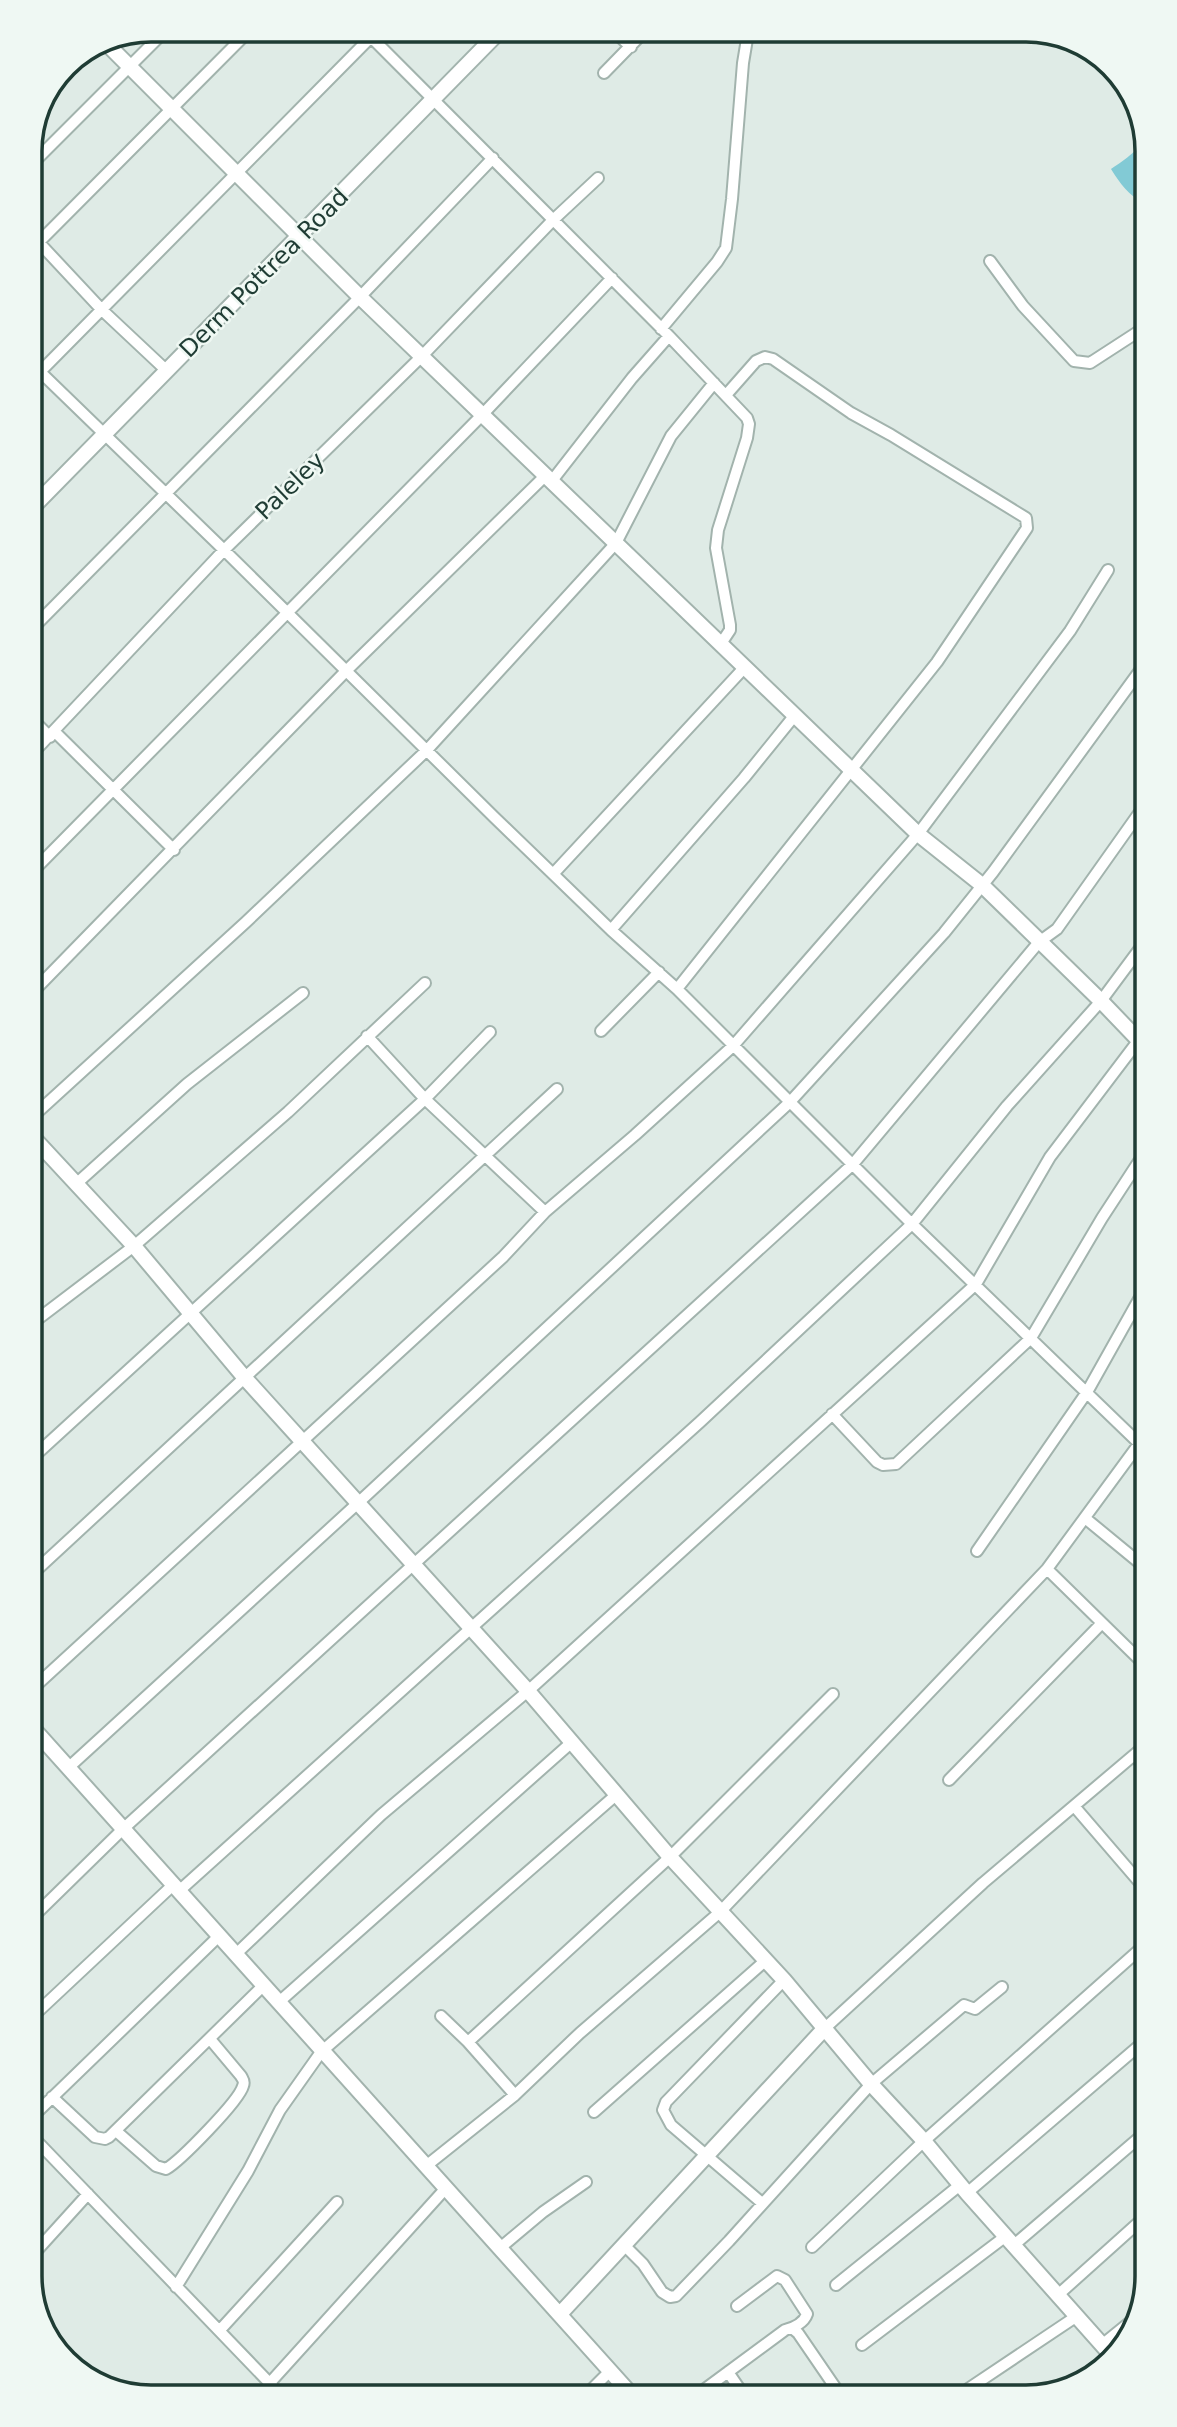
<svg xmlns="http://www.w3.org/2000/svg" width="1177" height="2427" font-family="'DejaVu Sans',sans-serif">
  <style>
    .water { fill: #82cad5 }
    .lines { fill: none; stroke-linecap: round; stroke-linejoin: round }
    .minor-casing { stroke: #a2b3ad; stroke-width: 14 }
    .tertiary-casing { stroke: #a2b3ad; stroke-width: 18 }
    .minor { stroke: #fff; stroke-width: 10 }
    .tertiary { stroke: #fff; stroke-width: 14 }
    .labels { text-anchor: middle; dominant-baseline: central; stroke-width: 5; stroke-linejoin: round; paint-order: stroke }
    .street-label { font-size: 24px; fill: #1f3c34; stroke: #eff8f3 }
    .rim { fill: none; stroke: #1f3c34; stroke-width: 3.5 }
  </style>
  <rect width="100%" height="100%" fill="#dfebe6"/>
  <!-- water -->
  <path class="water" d="M1138 106 1147 151V212L1144 204C1128 194 1121 185 1111 169 1124 160 1144 149 1142 131 1141 123 1137 116 1136 108Z"/>
  <g class="lines">
    <!-- minor casing -->
    <g class="minor-casing">
      <path id="minor" d="M617 34 631 47
        M370 36 669 336 747 418 749 424 747 438 718 530 716 548 730 625V630L720 645
        M604 73 642 34
        M30 166 158 38
        M30 233 102 310 167 371
        M30 251 242 38
        M990 261 1023 306 1074 361 1090 363 1147 326
        M661 329 717 262 726 248 732 199 743 63 748 33
        M30 362 224 550 495 818 611 930 677 989 912 1224 1147 1451
        M30 382 371 37
        M551 482 632 378 669 336
        M30 631 360 297 493 158
        M30 717 50 737
        M55 732 174 850
        M30 756 224 550 422 356 553 220 598 178
        M554 873 744 668
        M30 874 482 415 612 278
        M611 930 744 778 795 715
        M677 989 937 662 1027 528 1026 518 891 435 851 413 773 359 765 357 756 361 726 395
        M30 995 346 671 545 476
        M601 1031 659 972
        M367 1036 425 1099 545 1212
        M30 1119 246 922 427 750 616 543 671 436 714 383
        M76 1184 187 1084 303 993
        M30 1325 134 1246 288 1112 425 983
        M832 1414 877 1462 883 1465 896 1464 1031 1338 1102 1218 1147 1149
        M30 1460 425 1099 490 1032
        M1085 1518 1147 1569
        M977 1551 1087 1392 1147 1285
        M1047 1569 1147 1667
        M30 1576 557 1089
        M30 1691 503 1257 545 1212 635 1135 733 1046 918 834 1070 631 1108 570
        M1134 1755 1147 1770
        M68 1768 358 1503 790 1102 944 933 993 872 1147 661
        M949 1780 1102 1623
        M1074 1806 1147 1891
        M179 1891 700 1422 912 1224 1007 1106 1101 1001 1147 939
        M30 1920 123 1829 853 1164 1039 942 1057 929 1147 802
        M236 1954 381 1815 528 1691 976 1284 1050 1157 1138 1041
        M279 2002 572 1742
        M441 2016 468 2042
        M30 2019 173 1885
        M824 2029 983 1883 1147 1744
        M515 2095 468 2042 670 1857 833 1694
        M52 2097 95 2137 105 2139 109 2137 264 1985
        M594 2112 765 1961
        M30 2119 219 1936
        M116 2131 156 2166 166 2169C180 2161 239 2101 243 2086 245 2081 243 2080 241 2076L210 2039
        M30 2134 282 2396
        M426 2166 515 2095 580 2033 720 1912 1047 1569 1147 1433
        M967 2193 1147 2039
        M762 2203 671 2125 663 2110 666 2102 784 1980
        M624 2245 643 2264 662 2292 670 2297 676 2296 729 2241 871 2084 964 2005 975 2009 1002 1987
        M1014 2245 1147 2131
        M812 2247 924 2141 1147 1943
        M500 2248 543 2212 586 2182
        M30 2258 88 2194
        M836 2285 960 2185
        M176 2287 248 2171 280 2110 321 2052 616 1795
        M1059 2294 1147 2215
        M792 2328 798 2333 837 2390
        M220 2330 337 2202
        M862 2345 1006 2236
        M1102 2345 1134 2319
        M728 2372 741 2391
        M968 2389 1077 2316
        M701 2392 785 2330C793 2328 804 2323 807 2314L785 2280 777 2276 737 2306
        M588 2393 610 2371
        M258 2396 446 2188"/>
    </g>
    <!-- tertiary casing -->
    <g class="tertiary-casing">
      <path id="tertiary" d="M103 40 360 297 918 834 982 885 1101 1001 1147 1049
        M30 510 496 35
        M30 1134 134 1246 244 1377 528 1691 670 1857 784 1980 871 2084 924 2141 967 2193 1112 2356
        M30 1725 629 2392
        M560 2314 824 2029"/>
    </g>
    <!-- minor -->
    <use href="#minor" class="minor"/>
    <!-- tertiary -->
    <use href="#tertiary" class="tertiary"/>
  </g>
  <g class="labels">
    <!-- street labels -->
    <g class="street-label">
      <text transform="translate(264 273) rotate(-45)">Derm Pottrea Road</text>
      <text transform="translate(290 486) rotate(-44)">Paleley</text>
    </g>
  </g>
  <!-- crop -->
  <path d="M0 0H1177V2427H0ZM151 42H1026A109 109 0 0 1 1135 151V2276A109 109 0 0 1 1026 2385H151A109 109 0 0 1 42 2276V151A109 109 0 0 1 151 42Z" fill="#eff8f3" fill-rule="evenodd"/>
  <path class="rim" d="M151 42H1026A109 109 0 0 1 1135 151V2276A109 109 0 0 1 1026 2385H151A109 109 0 0 1 42 2276V151A109 109 0 0 1 151 42Z"/>
</svg>
